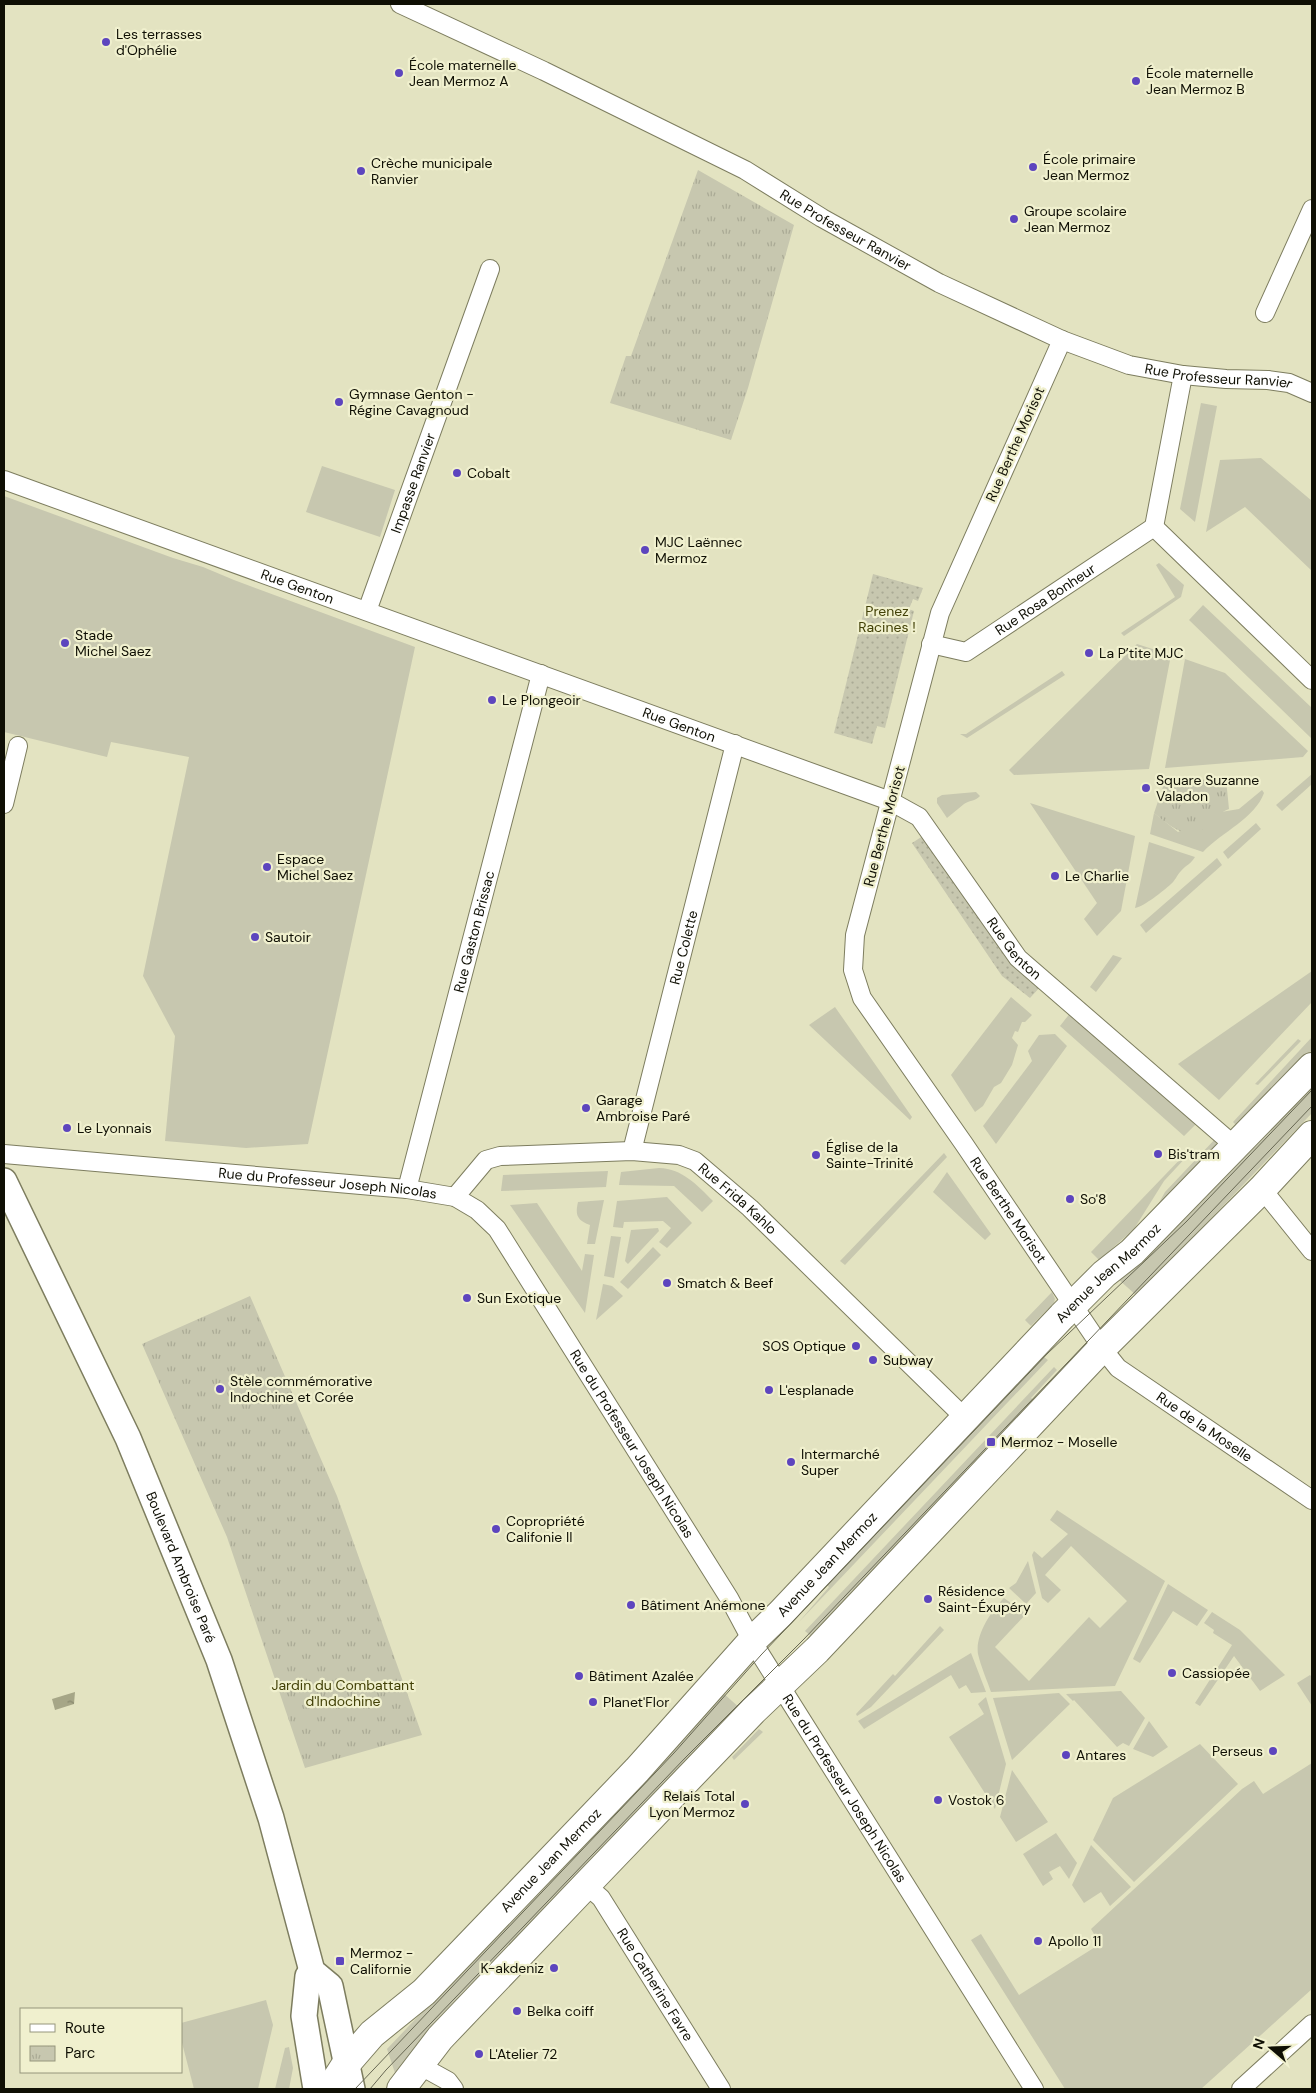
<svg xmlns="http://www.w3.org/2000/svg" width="1316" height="2093" font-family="'DM Sans',sans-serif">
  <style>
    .grass { fill: #c7c7af }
    .park { fill: url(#park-tufts) }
    .garden { fill: url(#garden-dots) }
    .water { fill: url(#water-ripples) }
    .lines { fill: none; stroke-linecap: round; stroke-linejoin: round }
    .street-casing { stroke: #7d7d5f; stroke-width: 20 }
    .secondary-casing { stroke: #7d7d5f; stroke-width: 28 }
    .primary-casing { stroke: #7d7d5f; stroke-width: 30 }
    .street { stroke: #fff; stroke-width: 18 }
    .secondary { stroke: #fff; stroke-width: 25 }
    .primary { stroke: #fff; stroke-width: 28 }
    .tram { stroke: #686853; stroke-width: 1 }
    .poi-dot { fill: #5d45be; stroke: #f0f0ce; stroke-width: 2 }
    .labels { text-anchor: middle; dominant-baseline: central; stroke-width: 4.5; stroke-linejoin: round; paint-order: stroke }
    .poi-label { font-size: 14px; fill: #0f0f04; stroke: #f0f0ce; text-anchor: start }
    .street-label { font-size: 14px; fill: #0f0f04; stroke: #f0f0ce }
    .park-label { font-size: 14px; fill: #424107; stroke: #f0f0ce }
  </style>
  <defs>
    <pattern id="park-tufts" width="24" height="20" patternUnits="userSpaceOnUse" patternTransform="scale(1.25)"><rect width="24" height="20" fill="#c7c7af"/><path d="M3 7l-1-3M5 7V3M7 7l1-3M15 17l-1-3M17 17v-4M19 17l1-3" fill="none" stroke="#aaaa95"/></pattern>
    <pattern id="garden-dots" width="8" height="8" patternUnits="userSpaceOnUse" patternTransform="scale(1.25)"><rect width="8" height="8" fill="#c7c7af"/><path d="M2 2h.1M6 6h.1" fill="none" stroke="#aaaa95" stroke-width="1.8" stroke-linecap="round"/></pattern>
    <pattern id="water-ripples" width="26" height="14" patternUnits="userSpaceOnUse" patternTransform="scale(1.25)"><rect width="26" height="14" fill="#a6a687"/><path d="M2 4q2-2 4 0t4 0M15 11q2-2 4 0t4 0" fill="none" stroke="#86866c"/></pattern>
  </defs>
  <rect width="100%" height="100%" fill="#e3e3c1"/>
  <!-- grass -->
  <path class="grass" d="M1201 403 1217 406 1195 522 1180 509Z
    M1261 458 1312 501V571L1245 507 1206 532 1220 460Z
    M322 466 395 490 380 537 306 512Z
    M4 496 173 558 203 567 234 580 415 647 308 1144 246 1148 165 1141 175 1036 143 976 189 757 111 742 107 757 4 732Z
    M1159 563 1184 585 1181 597 1124 636 1121 633 1175 597 1156 565Z
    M1203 605 1312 708V739L1189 620Z
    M1137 644 1171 655 1149 769 1014 775 1009 770Z
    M1185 659 1225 673 1308 751 1303 757 1165 768Z
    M1062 671 1065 675 967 738 960 734H966Z
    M1312 774V784L1282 811 1276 805Z
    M1262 790 1264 793C1255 818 1222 832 1203 852L1150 834 1154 813 1178 832 1221 812 1239 809Z
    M976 792 980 796C976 801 970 800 964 804 959 808 953 813 947 818L937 803V798L942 795Z
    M1030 803 1135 836 1121 911 1097 936 1084 919 1097 903Z
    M1256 823 1261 829 1228 859 1223 852Z
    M1149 842 1195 857C1191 864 1186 865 1181 871 1177 875 1175 881 1171 884 1163 891 1145 906 1135 908Z
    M1217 858 1222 865 1146 933 1140 925Z
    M1113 955 1122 958 1096 992 1090 987Z
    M1312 971V1002L1219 1100 1178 1064Z
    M1011 997 1032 1015 1025 1022H1022L1018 1032 1015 1031 1012 1038 1018 1045 1012 1065 1001 1083 994 1087 983 1106 975 1112 951 1075Z
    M835 1007 912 1117 910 1120 809 1025Z
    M1071 1012 1197 1123 1184 1136 1060 1026Z
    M1055 1034 1067 1046 996 1144 983 1126 1032 1061 1028 1051 1039 1035Z
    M1312 1037V1050L1239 1128 1233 1122Z
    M1298 1039 1301 1041 1258 1085 1255 1084Z
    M1312 1084V1113L1137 1296 1117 1278Z
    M1216 1138V1151L1150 1219 1165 1192Z
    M1187 1152 1189 1154 1164 1181 1134 1229 1099 1260 1091 1252Z
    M944 1153 947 1157 845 1265 840 1261Z
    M659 1168C683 1169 697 1185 713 1201L702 1212 674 1186 619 1185 621 1172Z
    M608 1171 606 1187 501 1191 503 1175Z
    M947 1172 991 1234 985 1240 933 1192Z
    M667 1197 692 1223 667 1248 659 1242 671 1228 663 1221 624 1222 623 1228 613 1227 617 1201Z
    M604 1200 595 1244H587L590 1225C577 1220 575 1215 578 1202Z
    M537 1203 582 1271 585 1254 594 1255 585 1313 510 1205Z
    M658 1228 659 1231 628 1264 625 1261 631 1230Z
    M611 1236 621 1237 614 1278 604 1276Z
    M653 1247 661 1255 628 1289 620 1282Z
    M603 1284 612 1286 623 1296 596 1320Z
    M1052 1292 1055 1299 1054 1303 1031 1326 1025 1320Z
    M1041 1355 1048 1360 798 1623 829 1587 826 1584Z
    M1054 1367 1057 1370 1031 1398 1034 1400 1060 1372 1063 1375 812 1637 805 1631Z
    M1057 1510 1165 1581 1115 1686 991 1692C987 1680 981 1667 978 1654 975 1635 991 1611 1004 1598L1026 1614 995 1647 1029 1681 1089 1617 1100 1628 1127 1601 1071 1546 1045 1575 1061 1590 1048 1603 1042 1598 1032 1555 1034 1551 1042 1558 1068 1534 1050 1520Z
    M1028 1561 1036 1593 1026 1604 1009 1588 1016 1583Z
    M1168 1584 1208 1610 1197 1626 1173 1611 1140 1663 1133 1659Z
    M1212 1612 1240 1630 1285 1675 1260 1691 1234 1656 1200 1706 1195 1703 1232 1645 1213 1633 1214 1630 1204 1623Z
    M940 1626 944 1630 871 1707 857 1716 856 1714 893 1674 895 1676Z
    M971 1653 986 1692 971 1693 966 1685 959 1689 951 1675 864 1729 858 1721Z
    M1310 1675 1312 1677V1706L1297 1683Z
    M1121 1691 1145 1718 1129 1746 1123 1743 1117 1747 1074 1700 1073 1701 1066 1694Z
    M722 1692 742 1710 396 2076 387 2049 674 1747Z
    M1059 1693 1070 1704 1012 1760 993 1698Z
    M986 1697 1006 1764 995 1809 949 1737 984 1714 978 1704Z
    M1149 1721 1168 1747 1153 1757 1133 1749Z
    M759 1729 763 1732 734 1760 732 1757Z
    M1200 1744 1238 1784 1134 1882 1093 1840 1113 1798Z
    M1312 1763V1989L1201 2089H1065L971 1940 981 1934 1019 1995 1100 1944 1091 1929 1242 1789 1254 1781 1263 1794Z
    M1012 1770 1048 1822 1016 1842 1000 1817Z
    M1056 1833 1077 1863 1069 1879 1060 1866 1049 1872 1053 1879 1043 1886 1023 1854Z
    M1091 1845 1131 1887 1110 1906 1101 1892 1084 1903 1072 1885Z
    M266 2000 273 2025 258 2089H194L181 2039V2023Z
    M289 2047 293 2068 289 2089H275L285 2048Z"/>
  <!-- park -->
  <path class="park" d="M698 170 794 225 748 388 731 440 610 403 626 356H631Z
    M1226 779 1229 809C1217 813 1214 823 1204 829 1185 841 1168 824 1154 813L1165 781Z
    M250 1296 337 1496 422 1735 305 1768 227 1537 142 1344Z"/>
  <!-- garden -->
  <path class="garden" d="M873 574 923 588 918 601 913 599 909 609 914 611 885 728 877 726 872 744 834 733Z
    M926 834 1041 986 1030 998 1002 976 912 843Z"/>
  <!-- water -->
  <path class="water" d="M75 1692 74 1704 55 1710 52 1699Z"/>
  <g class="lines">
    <!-- street casing -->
    <g class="street-casing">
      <g id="street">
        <path id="s1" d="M400 4 544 71 745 170 822 218 939 283 1062 340 1129 365 1183 375 1226 379 1268 380 1289 383 1312 393"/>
        <path d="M1265 313 1312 209"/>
        <path id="s2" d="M1062 340 940 613 855 935 853 970 862 998 964 1144 1102 1348 1118 1368 1312 1500"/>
        <path id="s3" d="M4 480 890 801 919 817 1018 958 1236 1147"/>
        <path d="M1154 527 1312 680"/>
        <path d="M1154 527 1183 375"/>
        <path id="s4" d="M367 611 490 269"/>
        <path id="s5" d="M931 644 966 652 1154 527"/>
        <path d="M4 804 18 746"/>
        <path id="s6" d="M632 1151 735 744"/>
        <path id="s7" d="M4 1154 407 1189 455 1197 477 1210 497 1229 729 1598 752 1641 1034 2089"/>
        <path id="s8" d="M407 1189 541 674"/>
        <path d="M1262 1189 1312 1251"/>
        <path id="s9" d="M455 1197 486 1160 500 1156 632 1151 679 1155 695 1161 750 1208 965 1418"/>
        <path id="s10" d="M586 1885 601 1898 721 2089"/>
        <path d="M419 2065 448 2081 454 2089"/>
        <path d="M1241 2089 1312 2024"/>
      </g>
    </g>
    <!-- secondary casing -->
    <g class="secondary-casing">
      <g id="secondary">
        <path id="s11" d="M4 1181 128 1438 219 1660 271 1818 312 1971 330 1986 352 2089"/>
        <path d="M312 1971 308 1976 304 2016 316 2089"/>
      </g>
    </g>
    <!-- primary casing -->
    <g class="primary-casing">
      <g id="primary">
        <path id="s12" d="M330 2089 346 2064 372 2034 424 1992 637 1770 752 1641 780 1614 1062 1316 1104 1274 1132 1252 1312 1067"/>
        <path d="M401 2089 440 2038 586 1885 753 1711 817 1650 1102 1348 1262 1189 1312 1135"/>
      </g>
    </g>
    <!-- street -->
    <use href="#street" class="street"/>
    <!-- secondary -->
    <use href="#secondary" class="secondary"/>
    <!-- primary -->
    <use href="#primary" class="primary"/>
    <!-- tram -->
    <path class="tram" d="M355 2089 674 1753 761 1655 1048 1353 1186 1222 1312 1090
      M370 2089 386 2070 686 1757 804 1639 1312 1106"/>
  </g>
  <!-- markers -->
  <g class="poi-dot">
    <circle cx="106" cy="42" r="5"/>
    <circle cx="399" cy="73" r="5"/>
    <circle cx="1136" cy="81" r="5"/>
    <circle cx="1033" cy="167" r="5"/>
    <circle cx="361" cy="171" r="5"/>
    <circle cx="1014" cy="219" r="5"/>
    <circle cx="339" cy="402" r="5"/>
    <circle cx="457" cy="473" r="5"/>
    <circle cx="645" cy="550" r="5"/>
    <circle cx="65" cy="643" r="5"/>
    <circle cx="1089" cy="653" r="5"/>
    <circle cx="492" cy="700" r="5"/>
    <circle cx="1146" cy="788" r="5"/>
    <circle cx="267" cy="867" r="5"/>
    <circle cx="1055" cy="876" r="5"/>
    <circle cx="255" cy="937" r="5"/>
    <circle cx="586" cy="1108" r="5"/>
    <circle cx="67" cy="1128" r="5"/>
    <circle cx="1158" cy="1154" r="5"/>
    <circle cx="816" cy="1155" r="5"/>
    <circle cx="1070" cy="1199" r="5"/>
    <circle cx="667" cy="1283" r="5"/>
    <circle cx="467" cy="1298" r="5"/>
    <circle cx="856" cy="1346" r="5"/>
    <circle cx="873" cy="1360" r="5"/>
    <circle cx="220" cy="1389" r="5"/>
    <circle cx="769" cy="1390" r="5"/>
    <rect x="986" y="1437" width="10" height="10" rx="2.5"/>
    <circle cx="791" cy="1462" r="5"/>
    <circle cx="496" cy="1529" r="5"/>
    <circle cx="928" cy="1599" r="5"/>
    <circle cx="631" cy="1605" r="5"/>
    <circle cx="1172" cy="1673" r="5"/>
    <circle cx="579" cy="1676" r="5"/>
    <circle cx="593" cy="1702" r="5"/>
    <circle cx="1273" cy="1751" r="5"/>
    <circle cx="1066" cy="1755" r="5"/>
    <circle cx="938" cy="1800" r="5"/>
    <circle cx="745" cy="1804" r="5"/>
    <circle cx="1038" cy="1941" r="5"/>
    <rect x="335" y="1956" width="10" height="10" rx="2.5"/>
    <circle cx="554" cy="1968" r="5"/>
    <circle cx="517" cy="2011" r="5"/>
    <circle cx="479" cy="2054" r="5"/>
  </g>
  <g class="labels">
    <!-- poi labels -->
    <g class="poi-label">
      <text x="116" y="34">Les terrasses<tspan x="116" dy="16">d'Ophélie</tspan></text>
      <text x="409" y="65">École maternelle<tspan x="409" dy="16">Jean Mermoz A</tspan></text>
      <text x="1146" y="73">École maternelle<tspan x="1146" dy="16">Jean Mermoz B</tspan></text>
      <text x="1043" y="159">École primaire<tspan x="1043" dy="16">Jean Mermoz</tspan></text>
      <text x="371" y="163">Crèche municipale<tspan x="371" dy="16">Ranvier</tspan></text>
      <text x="1024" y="211">Groupe scolaire<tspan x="1024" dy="16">Jean Mermoz</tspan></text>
      <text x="349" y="394">Gymnase Genton -<tspan x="349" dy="16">Régine Cavagnoud</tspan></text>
      <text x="467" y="473">Cobalt</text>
      <text x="655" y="542">MJC Laënnec<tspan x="655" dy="16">Mermoz</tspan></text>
      <text x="75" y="635">Stade<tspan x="75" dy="16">Michel Saez</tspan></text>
      <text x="1099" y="653">La P’tite MJC</text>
      <text x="502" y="700">Le Plongeoir</text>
      <text x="1156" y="780">Square Suzanne<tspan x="1156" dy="16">Valadon</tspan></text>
      <text x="277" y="859">Espace<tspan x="277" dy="16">Michel Saez</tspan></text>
      <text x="1065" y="876">Le Charlie</text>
      <text x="265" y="937">Sautoir</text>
      <text x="596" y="1100">Garage<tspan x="596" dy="16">Ambroise Paré</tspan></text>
      <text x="77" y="1128">Le Lyonnais</text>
      <text x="826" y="1147">Église de la<tspan x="826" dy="16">Sainte-Trinité</tspan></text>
      <text x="1168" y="1154">Bis'tram</text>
      <text x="1080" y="1199">So'8</text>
      <text x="677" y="1283">Smatch &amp; Beef</text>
      <text x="477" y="1298">Sun Exotique</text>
      <text x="846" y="1346" text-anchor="end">SOS Optique</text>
      <text x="883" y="1360">Subway</text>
      <text x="230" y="1381">Stèle commémorative<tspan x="230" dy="16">Indochine et Corée</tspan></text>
      <text x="779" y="1390">L'esplanade</text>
      <text x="1001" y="1442">Mermoz - Moselle</text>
      <text x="801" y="1454">Intermarché<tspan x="801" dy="16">Super</tspan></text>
      <text x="506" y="1521">Copropriété<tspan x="506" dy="16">Califonie II</tspan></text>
      <text x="938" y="1591">Résidence<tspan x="938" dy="16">Saint-Éxupéry</tspan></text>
      <text x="641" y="1605">Bâtiment Anémone</text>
      <text x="1182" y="1673">Cassiopée</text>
      <text x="589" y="1676">Bâtiment Azalée</text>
      <text x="603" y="1702">Planet'Flor</text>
      <text x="1263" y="1751" text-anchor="end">Perseus</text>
      <text x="1076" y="1755">Antares</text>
      <text x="735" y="1796" text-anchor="end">Relais Total<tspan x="735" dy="16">Lyon Mermoz</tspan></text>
      <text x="948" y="1800">Vostok 6</text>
      <text x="1048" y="1941">Apollo 11</text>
      <text x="350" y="1953">Mermoz -<tspan x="350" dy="16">Californie</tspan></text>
      <text x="544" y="1968" text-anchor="end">K-akdeniz</text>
      <text x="527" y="2011">Belka coiff</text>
      <text x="489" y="2054">L'Atelier 72</text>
    </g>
    <!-- street labels -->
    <g class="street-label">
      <text stroke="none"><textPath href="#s1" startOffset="500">Rue Professeur Ranvier</textPath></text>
      <text stroke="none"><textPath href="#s1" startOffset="905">Rue Professeur Ranvier</textPath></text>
      <text transform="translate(1015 444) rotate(-66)">Rue Berthe Morisot</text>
      <text stroke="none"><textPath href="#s4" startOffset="136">Impasse Ranvier</textPath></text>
      <text stroke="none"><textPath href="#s3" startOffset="312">Rue Genton</textPath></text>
      <text stroke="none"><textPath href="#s5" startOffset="131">Rue Rosa Bonheur</textPath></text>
      <text stroke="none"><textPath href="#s3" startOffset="718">Rue Genton</textPath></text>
      <text transform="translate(884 826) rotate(-75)">Rue Berthe Morisot</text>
      <text stroke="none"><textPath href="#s8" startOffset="266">Rue Gaston Brissac</textPath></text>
      <text stroke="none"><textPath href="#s6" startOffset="210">Rue Colette</textPath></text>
      <text stroke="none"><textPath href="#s3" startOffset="1138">Rue Genton</textPath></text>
      <text stroke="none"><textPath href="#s7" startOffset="325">Rue du Professeur Joseph Nicolas</textPath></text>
      <text stroke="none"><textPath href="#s9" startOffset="316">Rue Frida Kahlo</textPath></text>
      <text stroke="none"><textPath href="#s2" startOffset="954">Rue Berthe Morisot</textPath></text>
      <text stroke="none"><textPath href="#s12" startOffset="1129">Avenue Jean Mermoz</textPath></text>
      <text stroke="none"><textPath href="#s2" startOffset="1251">Rue de la Moselle</textPath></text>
      <text stroke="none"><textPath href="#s7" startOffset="760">Rue du Professeur Joseph Nicolas</textPath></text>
      <text stroke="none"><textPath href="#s12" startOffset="724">Avenue Jean Mermoz</textPath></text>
      <text stroke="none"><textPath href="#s11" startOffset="425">Boulevard Ambroise Paré</textPath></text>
      <text stroke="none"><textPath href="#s7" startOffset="1165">Rue du Professeur Joseph Nicolas</textPath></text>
      <text stroke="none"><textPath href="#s12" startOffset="319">Avenue Jean Mermoz</textPath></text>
      <text stroke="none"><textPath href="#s10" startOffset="122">Rue Catherine Favre</textPath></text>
    </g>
    <!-- park labels -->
    <g class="park-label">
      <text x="887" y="611">Prenez<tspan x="887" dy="16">Racines !</tspan></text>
      <text x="343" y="1685">Jardin du Combattant<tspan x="343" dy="16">d'Indochine</tspan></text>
    </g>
  </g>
  <!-- border -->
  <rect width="1316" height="2093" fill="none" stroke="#0f0f04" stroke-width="10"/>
  <!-- legend -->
  <rect x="20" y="2008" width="162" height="65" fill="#f0f0ce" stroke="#96967d"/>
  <rect x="30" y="2024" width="25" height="8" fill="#ffffff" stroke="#96967d"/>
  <text x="65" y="2033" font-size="15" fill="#0f0f04">Route</text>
  <rect x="30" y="2046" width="25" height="15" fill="url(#park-tufts)" stroke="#96967d"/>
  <text x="65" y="2058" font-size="15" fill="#0f0f04">Parc</text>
  <!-- north arrow -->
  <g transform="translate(1271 2048) rotate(289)" stroke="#f0f0ce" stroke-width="4" paint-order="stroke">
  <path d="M0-4L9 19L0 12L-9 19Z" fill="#0f0f04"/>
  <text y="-8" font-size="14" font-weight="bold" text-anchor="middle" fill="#0f0f04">N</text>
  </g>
</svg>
